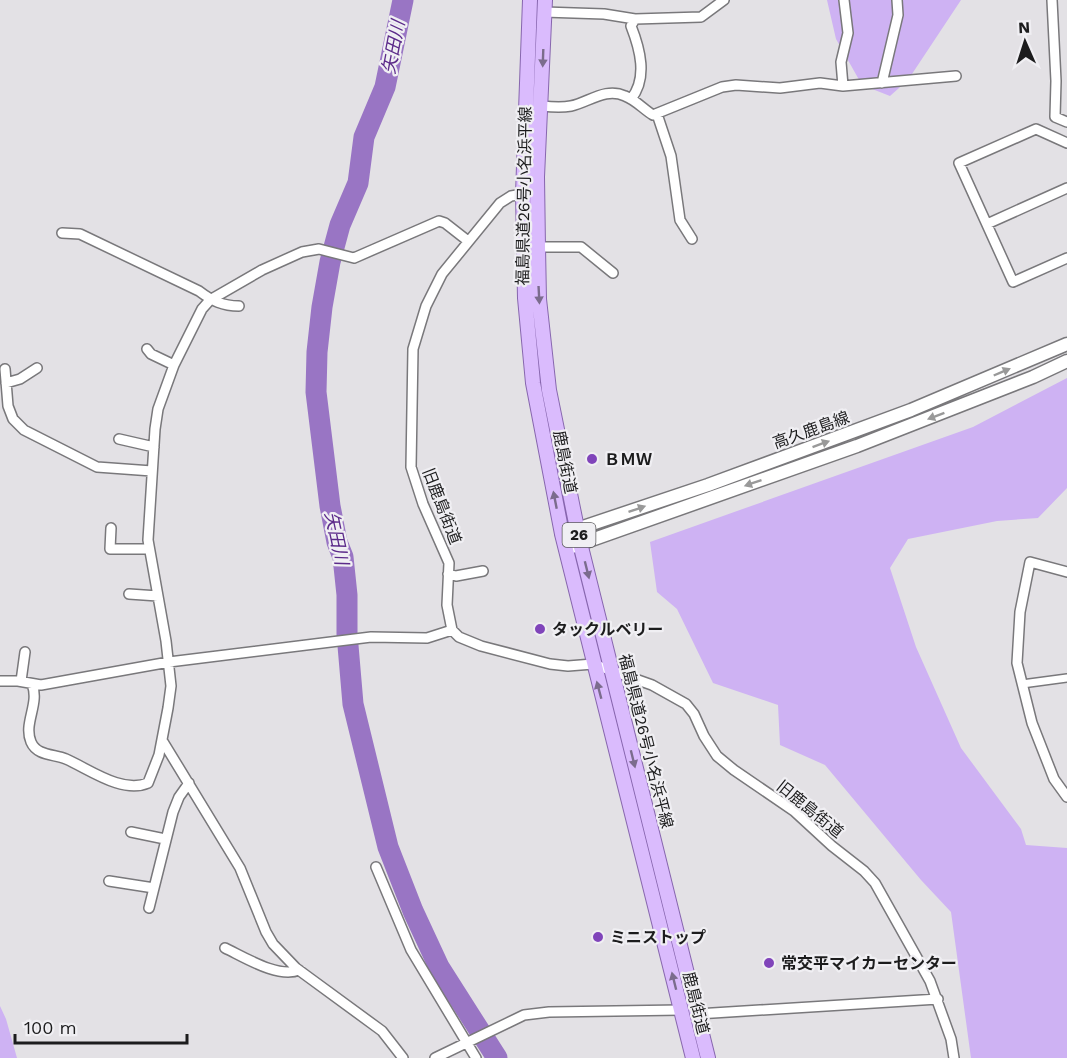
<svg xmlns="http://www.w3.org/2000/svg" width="1067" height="1058" font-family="'Work Sans','Noto Sans JP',sans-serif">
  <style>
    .green { fill: #ceb2f3 }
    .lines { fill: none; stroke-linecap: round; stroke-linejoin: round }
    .river { stroke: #9975c4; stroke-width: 21 }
    .pedestrian-casing { stroke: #79787b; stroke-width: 10 }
    .minor-casing { stroke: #79787b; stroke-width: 12 }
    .secondary-casing { stroke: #79787b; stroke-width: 15 }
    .primary-casing { stroke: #8766ae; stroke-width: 16 }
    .pedestrian { stroke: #fff; stroke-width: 7 }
    .minor { stroke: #fff; stroke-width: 9 }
    .secondary { stroke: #fff; stroke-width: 12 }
    .primary { stroke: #dabbfd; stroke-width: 14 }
    .oneway { fill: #7b6c8d }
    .oneway2 { fill: #999 }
    .poi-dot { fill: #8044ba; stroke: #f0eff3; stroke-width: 2 }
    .labels { text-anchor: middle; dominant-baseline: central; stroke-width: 4.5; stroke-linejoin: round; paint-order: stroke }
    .shield { fill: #f0eff3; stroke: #5c5b5d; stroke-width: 1.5 }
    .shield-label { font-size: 15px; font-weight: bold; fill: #1c1c1d }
    .street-label { font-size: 16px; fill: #1c1c1d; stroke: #f0eff3 }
    .poi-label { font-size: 16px; font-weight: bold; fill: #1c1c1d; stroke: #f0eff3; text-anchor: start }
    .water-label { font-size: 18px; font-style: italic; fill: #5c2b8a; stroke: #f0eff3 }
  </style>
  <rect width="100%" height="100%" fill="#e3e1e5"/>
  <!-- green -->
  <path class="green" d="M827 0H961L908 80 890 96 862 85 836 39Z
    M1067 378V488L1038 518 997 521 908 539 890 568 916 647 961 748 1021 829 1026 845 1067 848V1058H971L951 912 921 880 825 765 780 745 778 705 713 683 677 609 657 592 650 542 973 427Z
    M0 1006 6 1019 17 1058H0Z"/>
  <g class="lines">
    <!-- river -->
    <path class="river" d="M403 0 385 87 364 137 358 183 340 225 330 262 322 307 317 352 316 392 330 506 337 542 343 557 347 595V634L353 704 388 847 413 911 439 967 497 1058"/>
    <!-- pedestrian casing -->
    <g class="pedestrian-casing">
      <path id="pedestrian" d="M1022 684 1067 678"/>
    </g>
    <!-- minor casing -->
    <g class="minor-casing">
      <path id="minor" d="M1052 0 1056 81 1055 117 1067 122
        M544 12 604 14 635 19
        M882 83 898 15 897 0
        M843 86 841 62 848 33 844 0
        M631 99C648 78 640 49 631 26L635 19 701 17 724 0
        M542 106C551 107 561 108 571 106 589 102 606 87 625 96 636 100 643 109 653 115L722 87 736 85 780 88 820 83 843 86 956 76
        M657 114 671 156 680 220 692 239
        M1067 143 1036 129 959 163 1013 282 1067 258
        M523 194 511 196 500 203 442 274 426 306 413 349 411 467 423 504 449 563 447 605 452 630 459 637 481 646 550 664 568 666 593 664 652 685 686 704 694 714 704 736 717 756 734 770 794 811 832 846 864 871 875 883 930 981 951 1039 954 1058
        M987 224 1067 188
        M62 233 80 234 199 291C212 301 223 306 239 306
        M538 247H581L613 273
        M147 349 151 354 174 365
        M5 369 8 406 13 419 24 430 97 467 152 471
        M6 383 20 379 37 368
        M119 439 154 447
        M111 528 110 549H149
        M1067 572 1030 562 1020 612 1017 663 1032 723 1054 779 1067 797
        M448 574 456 576 483 571
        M129 594 158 596
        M0 681H18L41 685 169 662 371 637 427 638 452 630
        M21 681 25 652
        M32 684C40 704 23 723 31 742 37 756 54 754 66 759 89 769 122 794 148 783L159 755 168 708 171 686 166 641 148 540 155 429 158 409 174 365 202 309 210 300 262 270 302 252 319 249 354 258 439 221 445 223 468 241
        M162 740 240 868 266 932 273 944 296 968 382 1031 403 1058
        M131 832 165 839
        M376 867 411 950 476 1058
        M109 881 154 888
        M149 908 173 812 179 797 189 783
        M225 948C244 957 279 979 299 970
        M697 1014 938 999
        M435 1058 524 1015 549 1012 681 1010"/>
    </g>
    <!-- secondary casing -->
    <g class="secondary-casing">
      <path id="secondary" d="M562 534 708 485 911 410 1067 344
        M566 549 857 446 1033 377 1067 361"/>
    </g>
    <!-- primary casing -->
    <g class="primary-casing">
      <path id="primary" d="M530 0 523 194 525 298 533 383 562 534 693 1058
        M545 0 537 177 538 247 539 299 549 390 580 543 708 1058"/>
    </g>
    <!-- pedestrian -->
    <use href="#pedestrian" class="pedestrian"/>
    <!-- minor -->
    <use href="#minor" class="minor"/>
    <!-- secondary -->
    <use href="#secondary" class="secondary"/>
    <!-- primary -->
    <use href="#primary" class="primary"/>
  </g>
  <!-- one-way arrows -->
  <defs><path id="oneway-solid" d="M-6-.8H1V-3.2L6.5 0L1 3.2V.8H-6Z" transform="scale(1.5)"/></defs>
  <g class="oneway">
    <use href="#oneway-solid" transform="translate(543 58) rotate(92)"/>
    <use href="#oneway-solid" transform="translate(539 295) rotate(87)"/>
    <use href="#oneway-solid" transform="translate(555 500) rotate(-101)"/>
    <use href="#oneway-solid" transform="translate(587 570) rotate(76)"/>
    <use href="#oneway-solid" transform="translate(599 690) rotate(-105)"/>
    <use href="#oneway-solid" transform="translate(633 759) rotate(76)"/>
    <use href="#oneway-solid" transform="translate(674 981) rotate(-104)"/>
  </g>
  <g class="oneway2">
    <use href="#oneway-solid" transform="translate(1002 372) rotate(-23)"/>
    <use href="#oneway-solid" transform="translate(936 416) rotate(159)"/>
    <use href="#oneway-solid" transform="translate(821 444) rotate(-20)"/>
    <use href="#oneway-solid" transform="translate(753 483) rotate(161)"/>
    <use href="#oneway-solid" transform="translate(637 509) rotate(-19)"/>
  </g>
  <!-- markers -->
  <g class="poi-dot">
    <circle cx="592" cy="459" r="6"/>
    <circle cx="540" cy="629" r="6"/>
    <circle cx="598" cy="937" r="6"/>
    <circle cx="769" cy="963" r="6"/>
  </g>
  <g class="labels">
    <!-- shield labels -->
    <rect class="shield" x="562.5" y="523" width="33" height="24" rx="4.5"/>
    <g class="shield-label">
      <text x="579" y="535">26</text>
    </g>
    <!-- street labels -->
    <g class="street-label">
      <text transform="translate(524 196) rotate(-89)">福島県道26号小名浜平線</text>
      <text transform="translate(811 430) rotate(-20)">高久鹿島線</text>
      <text transform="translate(565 462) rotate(79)">鹿島街道</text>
      <text transform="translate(442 506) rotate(69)">旧鹿島街道</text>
      <text transform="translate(646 741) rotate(76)">福島県道26号小名浜平線</text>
      <text transform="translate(810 809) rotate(39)">旧鹿島街道</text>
      <text transform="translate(696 1003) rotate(76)">鹿島街道</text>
    </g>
    <!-- poi labels -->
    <g class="poi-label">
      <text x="604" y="459">ＢＭＷ</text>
      <text x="552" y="629">タックルベリー</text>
      <text x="610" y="937">ミニストップ</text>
      <text x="781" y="963">常交平マイカーセンター</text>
    </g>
    <!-- water labels -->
    <g class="water-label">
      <text transform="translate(393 47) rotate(-79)">矢田川</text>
      <text transform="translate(337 538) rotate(78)">矢田川</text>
    </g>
  </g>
  <!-- north arrow -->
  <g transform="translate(1025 42) rotate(357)" stroke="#f0eff3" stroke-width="4.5" paint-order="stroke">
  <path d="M0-4.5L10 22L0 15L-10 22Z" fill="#1c1c1d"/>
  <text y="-9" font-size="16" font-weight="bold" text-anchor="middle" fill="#1c1c1d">N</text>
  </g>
  <!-- scale -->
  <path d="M15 1034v9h172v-9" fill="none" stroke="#1c1c1d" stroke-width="3"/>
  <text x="24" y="1034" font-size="18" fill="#1c1c1d" stroke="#f0eff3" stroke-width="4.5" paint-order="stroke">100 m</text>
</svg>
